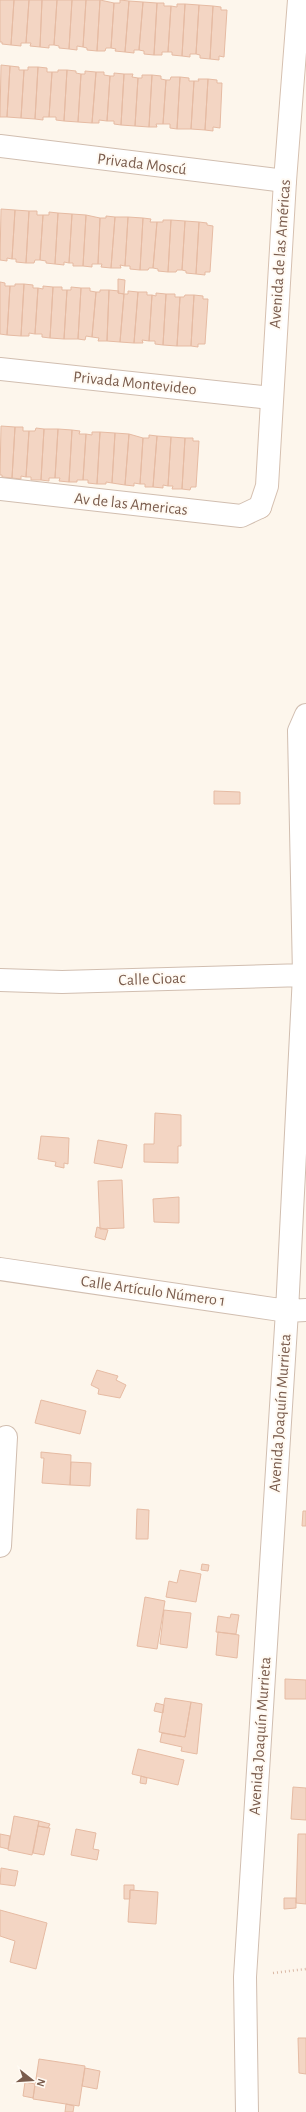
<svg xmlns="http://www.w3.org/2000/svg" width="306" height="2112" font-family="'Alegreya Sans',sans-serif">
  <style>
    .building { fill: #f3d5c3; stroke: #e6bba3 }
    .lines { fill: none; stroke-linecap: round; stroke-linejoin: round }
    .street-casing { stroke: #d1beb0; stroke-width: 24 }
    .secondary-casing { stroke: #d6c0b0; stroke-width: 24 }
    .path { stroke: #d9b8a5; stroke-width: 2.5; stroke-dasharray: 1 3; stroke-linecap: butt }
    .street { stroke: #fff; stroke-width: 22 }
    .secondary { stroke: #fff; stroke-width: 22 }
    .labels { text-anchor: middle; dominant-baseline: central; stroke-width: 4; stroke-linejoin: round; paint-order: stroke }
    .street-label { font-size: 16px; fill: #7a5c4d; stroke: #fffaf3 }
  </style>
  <rect width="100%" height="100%" fill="#fdf6ec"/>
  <!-- building -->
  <path class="building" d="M0 0H14L11 45 2 44V42H0Z
    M14 0H29L26 43H21V46L11 45Z
    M29 0H42L40 47 30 46 31 43H26Z
    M42 0H57L54 45H49V48L40 47Z
    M57 0H72L69 49 59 48V46L54 45Z
    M72 0H86L83 47 77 46V50L69 49Z
    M86 0H100L97 51 87 50V48L83 47Z
    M100 0 114 3 111 48H106L105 51H97Z
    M120 0 129 1 125 52 115 51 116 49 111 48 114 3H120Z
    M129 1 143 2 139 50H134V53L125 52Z
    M143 2 157 3 154 55 144 54V51L139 50Z
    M157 3H164V6H171L168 52H162V55H154Z
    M177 4H185L182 56 172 55V52H168L171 6 177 7Z
    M185 4 199 5 196 54H190V57L182 56Z
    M199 5 213 6 210 59 200 58V55L196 54Z
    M213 6 221 7V10H227L224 57 219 56V60L210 59Z
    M1 65 10 66 7 117H0Z
    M10 66 19 67V70H24L21 118 7 117Z
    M28 67H38L35 119 21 118 24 70H28Z
    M38 67 47 68V72H52L49 117H43V120L35 119Z
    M58 70H67L64 121 56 120V117H49L52 72H58Z
    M67 70 76 71V73L81 74 78 122 64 121Z
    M85 71 96 72 92 123 78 122 81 74H85Z
    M96 72H104V75L110 76 107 121 99 120V123H92Z
    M114 73 124 74 121 125 114 124V121H107L110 76H114Z
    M124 74H133L132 77 138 78 135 126 121 125Z
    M142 75H152L149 127 135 126 138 78H142Z
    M152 75 161 76V79L166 80 163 124H156L157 127H149Z
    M171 77H180L177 129 170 128V124H163L166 80H170Z
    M180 77 189 78V81H194L191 129H177Z
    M198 79H208L205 130 191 129 194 81H199Z
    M208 79 217 80V83H222L220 128 213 127V131L205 130Z
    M1 209 15 210 12 259 7 258V261L0 260Z
    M15 210 29 211 26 263 16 262V259H12Z
    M29 211H37V215H43L40 260H35L34 263H26Z
    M49 212 58 213 55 264 46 263V261L40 260 43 215H49Z
    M58 213 72 214 69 263 64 262V265L55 264Z
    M72 214 86 215 83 266H73V263H69Z
    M86 215 100 218 98 264H92V267L83 266Z
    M106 216 115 217 111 268 101 267 102 264H98L100 218H106Z
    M115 217H128L125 266 120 265 121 268H111Z
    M128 217 143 218 140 270 130 269V266H125Z
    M143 218 151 219 150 222H157L153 268H149L148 270H140Z
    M163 220H171L168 272 158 271V269L153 268 157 222H163Z
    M171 220 185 221 182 270H177L176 272H168Z
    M185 221 199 222 196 274 186 273V271L182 270Z
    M199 222 207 223V225L213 226 210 272H205V275L196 274Z
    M118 279 125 280 124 294 118 293Z
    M0 282 5 283V286H10L7 335 0 334Z
    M15 284H24L21 336 7 335 10 286H15Z
    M24 284 33 285V288H38L35 334 29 333V336H21Z
    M43 286 53 287 50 338 42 337V334H35L38 288 43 289Z
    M53 287H62V290H67L64 339 50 338Z
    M71 287 81 288 78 339H64L67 290H71Z
    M81 288H90V291L96 292 92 337 86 336 85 340 78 339Z
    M100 290H109L107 341H98L99 338 92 337 96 292H100Z
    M109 290 119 291 118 293 124 294 120 342 107 341Z
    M128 291 138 292 134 343 120 342 124 294H128Z
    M138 292H147V295H152L149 341 142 340 143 343H134Z
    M156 293 166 294 163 345 155 344V341H149L152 295 156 296Z
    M166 294H175V297H180L177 346 163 345Z
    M185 295H194L191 346H177L180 297H184Z
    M194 295 203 296V299H208L205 344H198V347L191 346Z
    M1 426 15 427 12 478 2 477V475H0Z
    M15 427H23V431H29L26 477 21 476V479L12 478Z
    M36 428 44 429 41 480H31V477H26L29 431H35Z
    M44 429H58L55 478H49V481L41 480Z
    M58 429 72 430 69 482 59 481 60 478H55Z
    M72 430 80 431 79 434H86L83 480H77V482H69Z
    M92 432H100L97 484 88 483V480H83L86 434 92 435Z
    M100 432 115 433 112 483 106 482V484H97Z
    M115 433 129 434 125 485 112 483Z
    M129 434 143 438 140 484 134 483V486L125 485Z
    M149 435 157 436 153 487H145V484H140L143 438H149Z
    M157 436 171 437 168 486 163 485V488L153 487Z
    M171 437 185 438 182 489H172L173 486H168Z
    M185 438H193V441H199L196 487H191L190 490 182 489Z
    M214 791 240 792V804H214Z
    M155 1113 181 1115V1146H178V1163L144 1162V1144H154Z
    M41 1136 69 1138 68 1164 64 1163V1168L55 1166 56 1162 38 1159Z
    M98 1140 127 1145 122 1168 94 1163Z
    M122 1180 124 1228 100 1229 98 1181Z
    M179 1197V1223L154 1222 153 1199Z
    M97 1227 108 1230 105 1240 95 1237Z
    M97 1370 118 1376 116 1380 126 1385 120 1398 98 1394 99 1389 91 1385Z
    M41 1400 86 1411 80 1434 35 1423Z
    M41 1452 71 1455 70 1485 42 1483 44 1458H41Z
    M71 1462 91 1463 90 1486 70 1485Z
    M137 1509 149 1510 148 1539H136Z
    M303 1511H306V1526H302Z
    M202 1564 209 1565 208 1571 201 1570Z
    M180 1570 201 1574 196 1602 166 1597 169 1581 177 1583Z
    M145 1597 165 1601 157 1649 137 1646Z
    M164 1610 191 1613 187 1648 160 1644Z
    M231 1614 239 1615 236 1634 216 1632 218 1616 230 1618Z
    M218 1632 239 1635 237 1658 216 1655Z
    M285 1679 306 1680V1699H285Z
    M165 1698 191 1702 185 1737 159 1732Z
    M191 1702 202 1704 197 1754 181 1751 182 1747 160 1742 162 1733 185 1737Z
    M156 1703 164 1705 163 1713 154 1711Z
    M138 1749 184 1760 178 1785 132 1774Z
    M141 1776 147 1778 146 1784 140 1783Z
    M293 1787 306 1788V1820L291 1819Z
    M14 1816 39 1821 32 1855 8 1850Z
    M39 1821 50 1824 48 1828 38 1826Z
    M38 1826 50 1828 44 1855 33 1853Z
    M76 1829 96 1833 93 1849 99 1850 97 1860 71 1855Z
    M0 1834 10 1836 8 1849 0 1847Z
    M298 1834H306V1904L296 1903Z
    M1 1868 18 1871 15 1886 0 1884Z
    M124 1885H134V1890H130V1899H124Z
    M130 1890 158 1892 156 1924 128 1922Z
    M284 1898H296V1908L284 1909Z
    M0 1910 47 1923 36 1969 10 1962 15 1941 0 1936Z
    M298 2038H306V2074L299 2073Z
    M39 2059 85 2066 79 2106 33 2099Z
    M85 2068 100 2071 97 2089 82 2086Z
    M25 2082 35 2084 33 2098 23 2096Z
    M66 2104 74 2106 73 2112H65Z"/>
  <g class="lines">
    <!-- street casing -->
    <g class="street-casing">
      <path id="street" d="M0 146 285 181
        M0 369 271 398
        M0 489 241 516 260 507
        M0 980 62 982 304 975
        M0 1269 287 1311 306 1310
        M0 1546 6 1437
        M247 2112 245 1977 287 1311 304 975 299 731 306 715"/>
    </g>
    <!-- secondary casing -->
    <g class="secondary-casing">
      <path id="secondary" d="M260 507 267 486 285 181 299 0"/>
    </g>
    <!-- path -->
    <path class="path" d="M273 1973 306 1969"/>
    <!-- street -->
    <use href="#street" class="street"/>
    <!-- secondary -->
    <use href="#secondary" class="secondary"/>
  </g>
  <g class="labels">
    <!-- street labels -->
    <g class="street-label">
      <text transform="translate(142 164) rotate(7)">Privada Moscú</text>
      <text transform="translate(280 254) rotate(-86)">Avenida de las Américas</text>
      <text transform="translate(135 383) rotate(6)">Privada Montevideo</text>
      <text transform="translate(131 504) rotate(6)">Av de las Americas</text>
      <text transform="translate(152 979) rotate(-2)">Calle Cioac</text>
      <text transform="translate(153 1291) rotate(8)">Calle Artículo Número 1</text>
      <text transform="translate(280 1413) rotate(-86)">Avenida Joaquín Murrieta</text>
      <text transform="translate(260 1736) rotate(-86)">Avenida Joaquín Murrieta</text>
    </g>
  </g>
  <!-- north arrow -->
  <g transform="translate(32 2080) rotate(107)" stroke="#fffaf3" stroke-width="3" paint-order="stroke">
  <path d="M0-3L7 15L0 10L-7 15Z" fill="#7a5c4d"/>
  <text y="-6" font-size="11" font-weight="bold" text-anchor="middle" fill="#7a5c4d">N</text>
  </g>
</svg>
